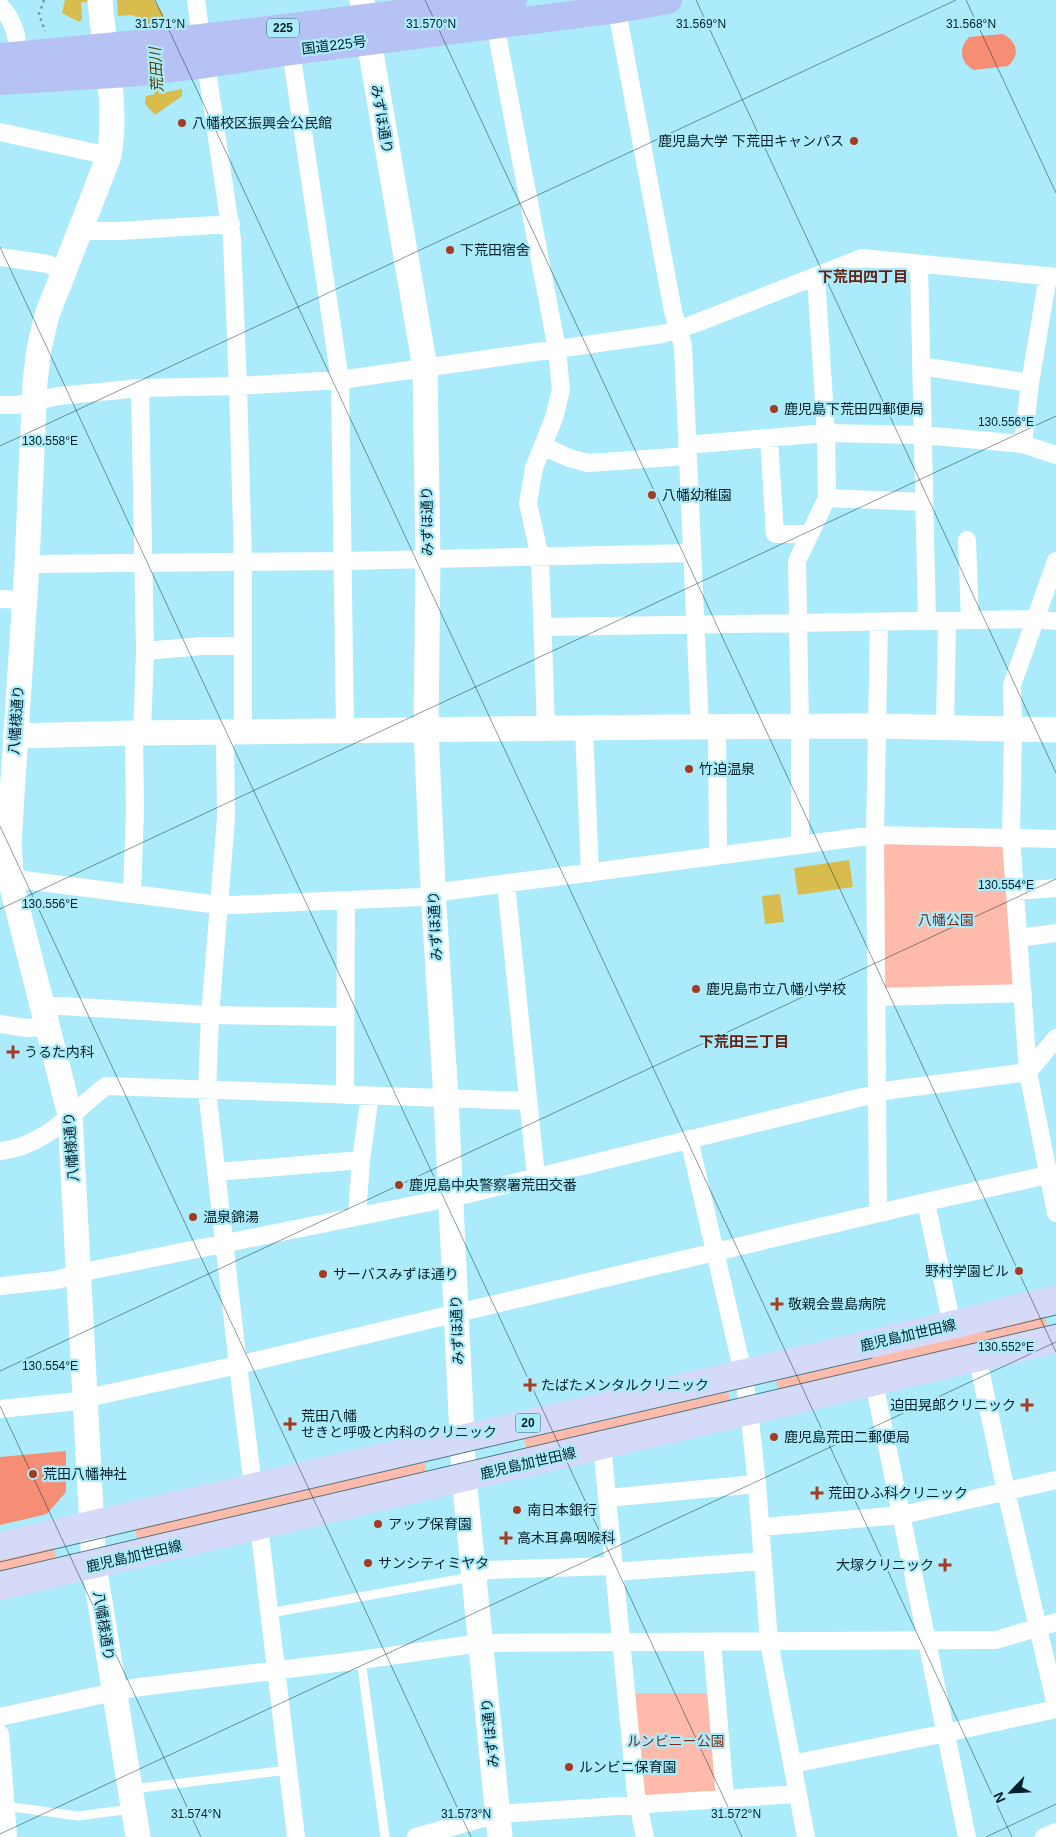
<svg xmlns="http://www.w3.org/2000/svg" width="1056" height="1837" font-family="Arial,'Noto Sans JP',sans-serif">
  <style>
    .green { fill: #febaaa }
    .forest { fill: #f68e75 }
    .water { fill: #d9bc4e }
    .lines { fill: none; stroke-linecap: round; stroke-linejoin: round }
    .stream { stroke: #d9bc4e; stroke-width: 4.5 }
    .path { stroke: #699daa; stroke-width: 2.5; stroke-dasharray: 2.5 4; stroke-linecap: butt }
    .lane { stroke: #fff; stroke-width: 9 }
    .street { stroke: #fff; stroke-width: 18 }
    .secondary { stroke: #fff; stroke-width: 25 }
    .primary { stroke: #d4daf8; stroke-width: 28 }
    .highway { stroke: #b7c2f4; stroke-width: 28 }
    .tram { stroke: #4b7985; stroke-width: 1 }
    .ticks { fill: none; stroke: #002129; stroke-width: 1; stroke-opacity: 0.45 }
    .poi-dot { fill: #a43b23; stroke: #abebfb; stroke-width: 2 }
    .labels { text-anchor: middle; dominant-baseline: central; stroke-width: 4.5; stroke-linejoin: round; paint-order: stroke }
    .shield { fill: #abebfb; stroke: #335e68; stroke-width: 1 }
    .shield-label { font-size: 12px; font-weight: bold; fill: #002129 }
    .street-label { font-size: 14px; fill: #002129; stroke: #abebfb }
    .poi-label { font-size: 14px; fill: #002129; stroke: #abebfb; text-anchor: start }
    .park-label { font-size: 14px; fill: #7d2c19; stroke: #abebfb }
    .water-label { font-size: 15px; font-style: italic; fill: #524303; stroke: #abebfb }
    .neighbourhood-label { font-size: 15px; font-weight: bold; fill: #652213; stroke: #abebfb }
    .ticks-label { font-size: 12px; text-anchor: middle; fill: #002129; stroke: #abebfb; stroke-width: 4.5; stroke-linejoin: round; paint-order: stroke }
  </style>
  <rect width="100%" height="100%" fill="#abebfb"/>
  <!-- green -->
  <path class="green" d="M888 842 1002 845 1006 849 1014 982 1008 987 884 988 881 847Z
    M1044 1314 1048 1329 778 1390 775 1375Z
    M727 1388 731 1403 527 1451 523 1436Z
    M424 1459 427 1474 138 1541 134 1526Z
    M53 1546 57 1561 0 1574V1558Z
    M633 1693H711L718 1788 712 1793 649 1798 642 1792Z"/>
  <!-- forest -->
  <path class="forest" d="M1003 34C1017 41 1021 55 1008 66L974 70C960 63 958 48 969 37Z
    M66 1451V1492L47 1514 0 1525V1457Z"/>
  <!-- water -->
  <path class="water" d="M65 0H81L82 19 79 22 62 13Z
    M117 0H154L163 14 165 24 141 25 138 18 132 15 118 16Z
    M182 89V96L155 115 145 104 146 96Z
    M849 860 853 887 798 895 794 868Z
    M780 894 784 922 765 924 762 896Z"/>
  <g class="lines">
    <!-- stream -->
    <path class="stream" d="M76 0H88
      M156 78 157 98"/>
    <!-- path -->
    <path class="path" d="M44 0 39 14 45 31"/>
    <!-- lane -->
    <path class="lane" d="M270 1613 471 1577
      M361 1660 385 1837
      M132 1789 288 1770
      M5 1806 78 1816 131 1809"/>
    <!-- street -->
    <path class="street" d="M196 0 201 38
      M615 0 673 311 683 346 700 727
      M0 6C13 19 18 37 18 55
      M495 24 557 349 561 390 554 418 534 468 528 503 540 557 546 728
      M291 51 340 380 345 731
      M206 64 232 239 238 386 243 562V732
      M0 132 109 156
      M81 231H119L231 224
      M0 257 48 264 65 272
      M919 264 927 621
      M921 366 1030 383
      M140 388 145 651 142 733
      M0 405H16L59 396 140 388 238 386 340 380 662 334 694 324 862 258 1056 277
      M769 438 775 534H809
      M1023 444 1030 383 1048 276
      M687 445 826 433 922 435 1023 444 1056 455
      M543 446 569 458 588 463 688 456
      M827 498 924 502
      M967 540 970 620
      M1056 561 1012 685 1013 730 1011 838 1028 1072 1056 1213
      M27 564 343 561 692 553
      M0 599 25 600
      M543 627 1035 619 1056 621
      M145 651 202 646H243
      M717 727 718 855
      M584 728 590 873
      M945 728 947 621
      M225 732 226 818 210 1015 207 1090 238 1365 253 1486
      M800 845V726L797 561 827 498 826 433 816 276
      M0 877 219 905H232L421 897 433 893 875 835 1056 839
      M506 884 536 1176
      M1015 891 1056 888
      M132 893 135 811 134 733
      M1018 938 1056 933
      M877 997 1023 993
      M42 1006H61L210 1015 344 1017
      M0 1024 26 1028 47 1027
      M345 1095 346 900
      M689 1139 743 1373 749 1410 757 1484 769 1642 806 1837
      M0 1151C42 1148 74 1111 106 1086L527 1101
      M217 1172 361 1160
      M926 1202 952 1325
      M878 1213 875 835 879 622
      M357 1216 361 1160 370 1096
      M0 1286 56 1280 93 1270 464 1195 891 1090 1028 1072 1056 1038
      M977 1356 1006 1491 1056 1705
      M874 1382 967 1837
      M0 1409 69 1402 238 1365 926 1202 1056 1173
      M602 1445 636 1794 645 1837
      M607 1498 757 1484
      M259 1526 296 1837
      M761 1527 902 1515 1056 1480
      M614 1572 763 1561
      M474 1576 488 1570 613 1566
      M712 1642 725 1798
      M0 1717 132 1688 361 1660 481 1643 996 1640 1056 1622
      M0 1734 8 1837
      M792 1764 946 1733 1056 1709
      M416 1837 487 1817 513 1813 797 1794
      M1044 1837 1056 1832"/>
    <!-- secondary -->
    <path class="secondary" d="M100 0C104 52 118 104 109 156L47 315 39 349 35 382 27 564 9 842 12 887 70 1115 94 1565 138 1837
      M362 0 425 368 428 560 426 731 434 906 446 1099 464 1478 500 1837
      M15 736 134 733 668 727 878 726 1056 730"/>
    <!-- primary -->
    <path class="primary" d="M0 1546 952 1325 1056 1299
      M0 1586 1056 1339"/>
    <!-- highway -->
    <path class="highway" d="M0 57 201 38 513 0
      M0 81 129 73 206 64 291 51 617 9 668 0"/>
    <!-- tram -->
    <path class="tram" d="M986 1332 1056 1315
      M0 1562 471 1451 872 1358
      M0 1571 1056 1324"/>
  </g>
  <!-- ticks -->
  <path class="ticks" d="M155 0 1012 1837M425 0 1056 1352M696 0 1056 773M966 0 1056 193M0 247 742 1837M0 446 956 0M0 826 471 1837M0 909 1056 416M0 1371 1056 879M0 1406 201 1837M0 1834 1056 1342M986 1837 1056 1804"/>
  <!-- markers -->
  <g class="poi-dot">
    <circle cx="182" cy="123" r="5"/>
    <circle cx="854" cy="141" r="5"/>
    <circle cx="450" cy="250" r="5"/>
    <circle cx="774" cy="409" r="5"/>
    <circle cx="652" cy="495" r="5"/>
    <circle cx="689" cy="769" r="5"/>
    <circle cx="696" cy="989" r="5"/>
    <path d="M10.5 1044.5h5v5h5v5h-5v5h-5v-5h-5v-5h5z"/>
    <circle cx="399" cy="1185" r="5"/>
    <circle cx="193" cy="1217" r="5"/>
    <circle cx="1019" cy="1271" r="5"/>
    <circle cx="323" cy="1274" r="5"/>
    <path d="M774.5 1296.5h5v5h5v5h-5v5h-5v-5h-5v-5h5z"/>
    <path d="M527.5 1377.5h5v5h5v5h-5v5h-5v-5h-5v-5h5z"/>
    <path d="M1024.5 1397.5h5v5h5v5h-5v5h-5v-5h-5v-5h5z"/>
    <path d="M287.5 1416.5h5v5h5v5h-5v5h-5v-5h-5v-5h5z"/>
    <circle cx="774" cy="1437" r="5"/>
    <circle cx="33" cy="1474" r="5"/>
    <path d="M814.5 1485.5h5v5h5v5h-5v5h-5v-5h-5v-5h5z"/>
    <circle cx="517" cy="1510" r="5"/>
    <circle cx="378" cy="1524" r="5"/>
    <path d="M503.5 1530.5h5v5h5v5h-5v5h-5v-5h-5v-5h5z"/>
    <circle cx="368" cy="1563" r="5"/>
    <path d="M942.5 1557.5h5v5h5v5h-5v5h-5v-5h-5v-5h5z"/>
    <circle cx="569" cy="1767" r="5"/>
  </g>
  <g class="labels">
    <!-- shield labels -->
    <g class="shield">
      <rect x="267" y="18.5" width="32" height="19" rx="4"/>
      <rect x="515.5" y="1413.5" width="25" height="19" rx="4"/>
    </g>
    <g class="shield-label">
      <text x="283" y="28">225</text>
      <text x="528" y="1423">20</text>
    </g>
    <!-- street labels -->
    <g class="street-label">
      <text transform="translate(334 45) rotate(-7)">国道225号</text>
      <text transform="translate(382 119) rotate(80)">みずほ通り</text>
      <text transform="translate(427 521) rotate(-91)">みずほ通り</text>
      <text transform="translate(16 720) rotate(-86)">八幡様通り</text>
      <text transform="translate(435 926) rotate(-93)">みずほ通り</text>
      <text transform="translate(71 1147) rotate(-94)">八幡様通り</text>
      <text transform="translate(457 1330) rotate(-92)">みずほ通り</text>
      <text transform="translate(908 1335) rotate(-13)">鹿児島加世田線</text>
      <text transform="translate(528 1463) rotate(-13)">鹿児島加世田線</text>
      <text transform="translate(134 1556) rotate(-13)">鹿児島加世田線</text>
      <text transform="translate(104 1626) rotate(81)">八幡様通り</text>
      <text transform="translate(490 1733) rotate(-96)">みずほ通り</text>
    </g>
    <!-- poi labels -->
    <g class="poi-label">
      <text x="192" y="123">八幡校区振興会公民館</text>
      <text x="844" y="141" text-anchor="end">鹿児島大学 下荒田キャンパス</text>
      <text x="460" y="250">下荒田宿舍</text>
      <text x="784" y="409">鹿児島下荒田四郵便局</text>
      <text x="662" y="495">八幡幼稚園</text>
      <text x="699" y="769">竹迫温泉</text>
      <text x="706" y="989">鹿児島市立八幡小学校</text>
      <text x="24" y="1052">うるた内科</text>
      <text x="409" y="1185">鹿児島中央警察署荒田交番</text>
      <text x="203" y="1217">温泉錦湯</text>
      <text x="1009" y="1271" text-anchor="end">野村学園ビル</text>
      <text x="333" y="1274">サーバスみずほ通り</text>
      <text x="788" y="1304">敬親会豊島病院</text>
      <text x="541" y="1385">たばたメンタルクリニック</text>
      <text x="1016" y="1405" text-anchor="end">迫田晃郎クリニック</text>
      <text x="301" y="1416">荒田八幡<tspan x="301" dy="16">せきと呼吸と内科のクリニック</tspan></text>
      <text x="784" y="1437">鹿児島荒田二郵便局</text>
      <text x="43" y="1474">荒田八幡神社</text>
      <text x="828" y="1493">荒田ひふ科クリニック</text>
      <text x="527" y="1510">南日本銀行</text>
      <text x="388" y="1524">アップ保育園</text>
      <text x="517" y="1538">高木耳鼻咽喉科</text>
      <text x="378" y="1563">サンシティミヤタ</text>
      <text x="934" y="1565" text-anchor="end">大塚クリニック</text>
      <text x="579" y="1767">ルンビニ保育園</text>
    </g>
    <!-- park labels -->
    <g class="park-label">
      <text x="946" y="920">八幡公園</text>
      <text x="676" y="1741">ルンビニー公園</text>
    </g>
    <!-- water labels -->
    <g class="water-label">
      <text transform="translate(156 70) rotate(-93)">荒田川</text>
    </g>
    <!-- neighbourhood labels -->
    <g class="neighbourhood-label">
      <text x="863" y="276">下荒田四丁目</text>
      <text x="744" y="1041">下荒田三丁目</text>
    </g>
  </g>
  <g class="ticks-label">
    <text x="701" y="28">31.569°N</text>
    <text x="971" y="28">31.568°N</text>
    <text x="160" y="28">31.571°N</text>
    <text x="431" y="28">31.570°N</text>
    <text x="1006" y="426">130.556°E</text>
    <text x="50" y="445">130.558°E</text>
    <text x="1006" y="889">130.554°E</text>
    <text x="50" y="908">130.556°E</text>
    <text x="1006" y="1351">130.552°E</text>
    <text x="50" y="1370">130.554°E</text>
    <text x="196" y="1818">31.574°N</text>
    <text x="466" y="1818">31.573°N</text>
    <text x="736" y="1818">31.572°N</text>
  </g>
  <!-- north arrow -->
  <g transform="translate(1011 1792) rotate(245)" stroke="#abebfb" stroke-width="4" paint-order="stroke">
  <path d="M0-4L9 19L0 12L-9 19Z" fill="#002129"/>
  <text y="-8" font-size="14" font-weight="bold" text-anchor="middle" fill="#002129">N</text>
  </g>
</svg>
